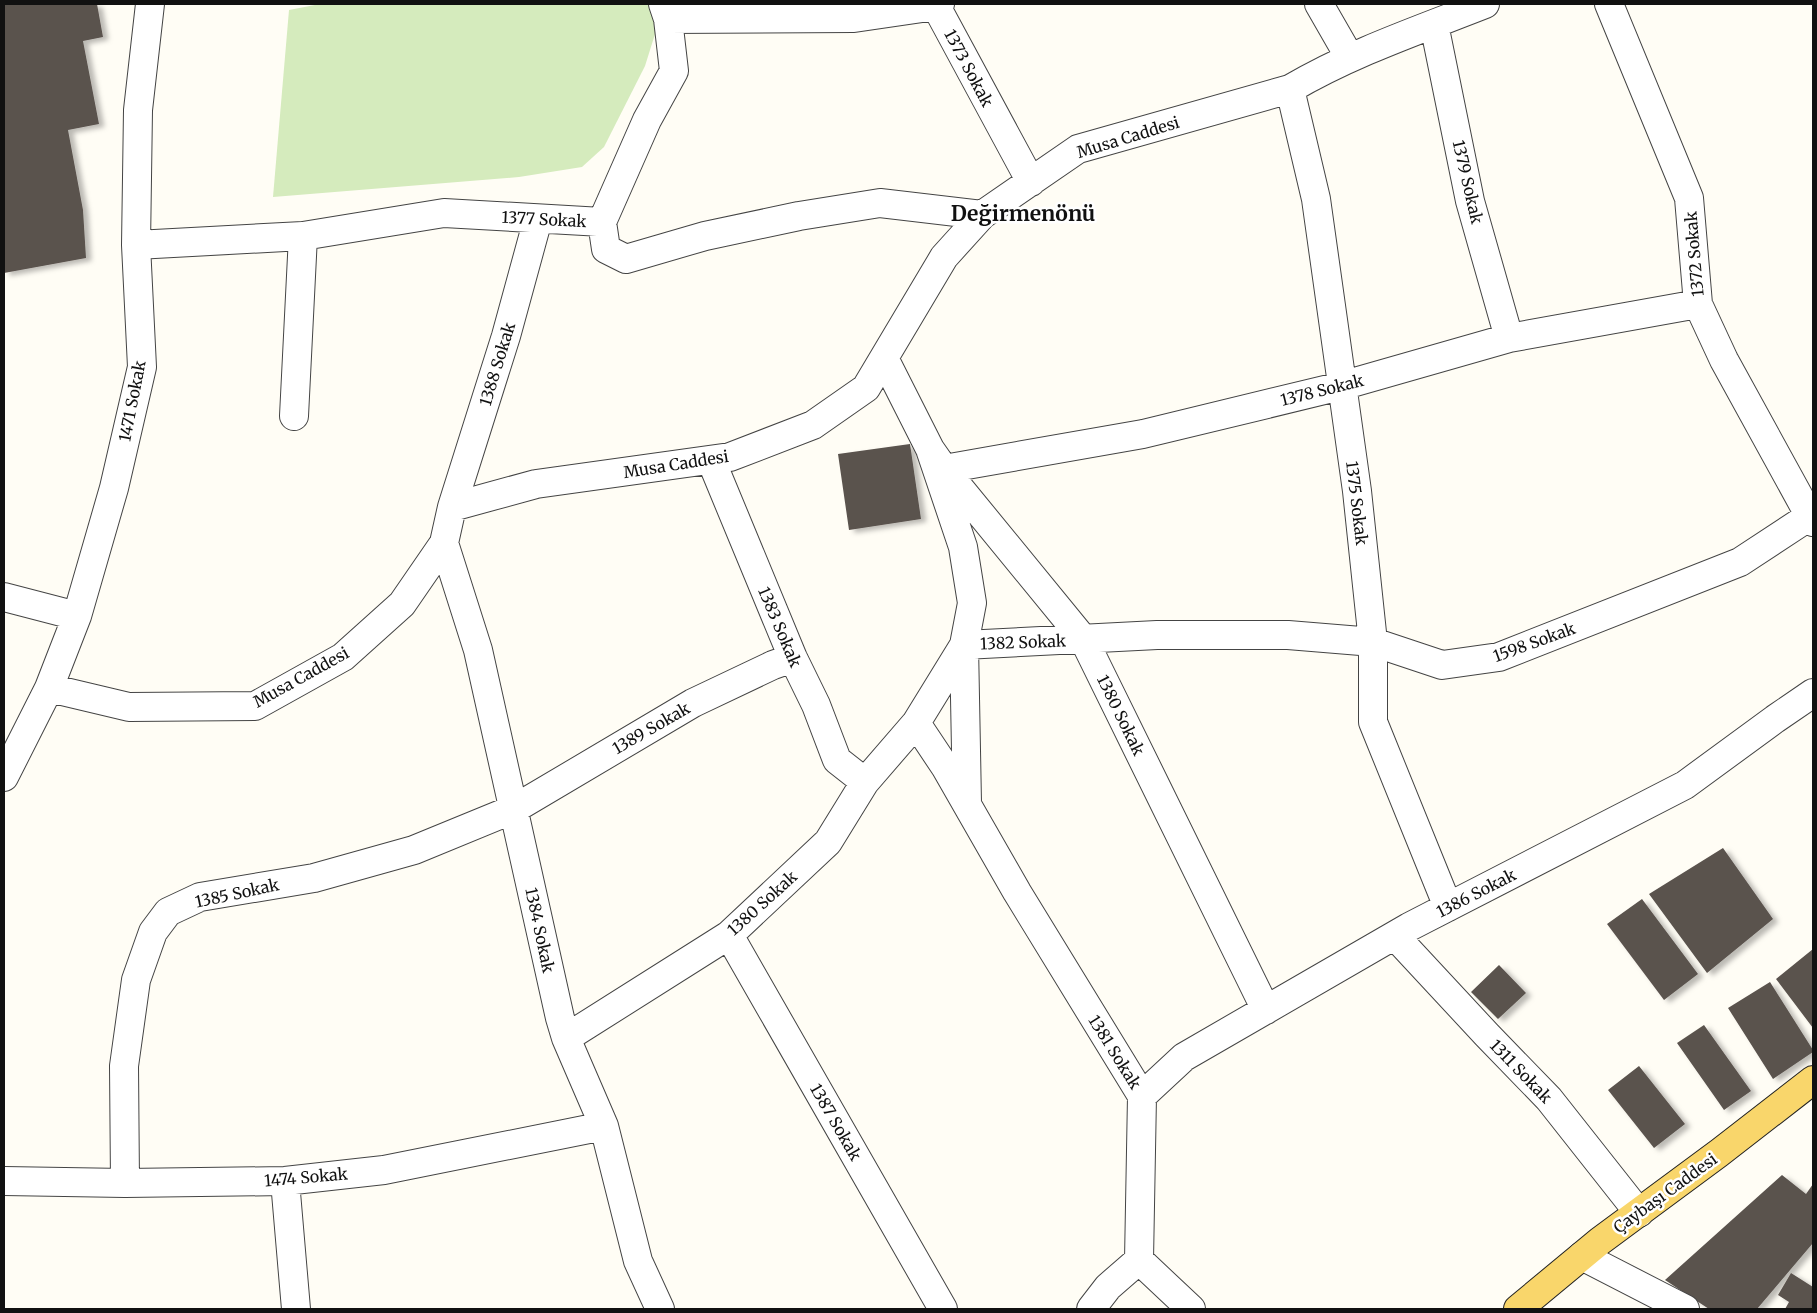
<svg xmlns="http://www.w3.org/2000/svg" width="1817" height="1313" font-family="Merriweather,serif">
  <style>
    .green { fill: #d5ebbd }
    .building { fill: #5a524d; filter: url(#shadow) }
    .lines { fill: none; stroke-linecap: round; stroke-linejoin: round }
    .minor-casing { stroke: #444; stroke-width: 30 }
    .major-casing { stroke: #222; stroke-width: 30 }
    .minor { stroke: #fff; stroke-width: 28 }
    .major { stroke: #f9d66b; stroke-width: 28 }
    .labels { text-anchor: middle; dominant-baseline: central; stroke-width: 5; stroke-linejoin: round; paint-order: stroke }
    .street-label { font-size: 16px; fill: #111; stroke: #fff }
    .district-label { font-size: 21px; font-weight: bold; fill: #111; stroke: #fff }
  </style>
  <defs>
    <filter id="shadow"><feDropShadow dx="5.5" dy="3" stdDeviation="2.5" flood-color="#0004"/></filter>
  </defs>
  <rect width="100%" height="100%" fill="#fffdf5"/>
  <!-- green -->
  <path class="green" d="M320 4H659L661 15 645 66 604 147 582 167 519 177 273 197 289 10Z"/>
  <!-- building -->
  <path class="building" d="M4 4H97L103 37 83 41 99 124 68 130 83 210 86 258 4 273Z
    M910 444 921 519 849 530 838 454Z
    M1723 848 1773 919 1707 973 1649 894Z
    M1642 899 1698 974 1664 1000 1607 924Z
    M1813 949V1028L1776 979Z
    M1499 965 1526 993 1498 1019 1471 992Z
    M1770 982 1813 1050V1052L1773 1079 1728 1008Z
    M1704 1025 1751 1091 1724 1110 1677 1043Z
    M1639 1066 1685 1124 1654 1148 1608 1090Z
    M1782 1175 1806 1194 1813 1184V1243L1757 1309H1709L1665 1280Z
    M1791 1273 1813 1287V1309H1785L1789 1302 1778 1295Z"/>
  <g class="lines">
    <!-- minor casing -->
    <g class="minor-casing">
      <path id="minor" d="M1319 4 1350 58
        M1609 4 1689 198 1698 304 1724 360 1813 522
        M936 6 1031 182
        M668 19 854 18 936 6 940 4
        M1434 24 1470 201 1509 338
        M1290 89 1316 199 1357 491 1373 642V722L1448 907
        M602 222 606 249 626 259 705 236 799 216 880 203 982 215
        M602 222 647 120 674 71 668 19 663 4
        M136 245 303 236 444 213 602 222
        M884 358 930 449 963 547 972 603 964 645 967 803
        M294 416 303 236
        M930 449 944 469 1084 640 1266 1010
        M711 460 793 658 816 705 837 760 865 782
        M944 469 1143 434 1341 386 1509 338 1698 304
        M452 507 506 336 538 219
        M444 543 478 650 560 1018 566 1038 604 1126 638 1261 660 1309
        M4 597 77 616
        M964 645 1157 635H1288L1373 642 1442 665 1499 657 1740 562 1813 514
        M49 688 129 707 255 706 343 657 402 604 444 543 452 507 536 484 730 457 813 425 866 388 944 257 982 215 1078 149 1290 89C1351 53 1419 30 1485 4
        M916 723 946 768 1017 892 1142 1096 1139 1260 1191 1309
        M4 777 49 688 77 616 114 488 142 367 136 245 138 110 150 4
        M729 935 943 1309
        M1395 936 1487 1035 1549 1099 1639 1213
        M566 1038 729 935 828 842 865 782 916 723 964 645
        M1142 1096 1184 1057 1409 927 1685 785 1775 719 1813 693
        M4 1181 125 1183 285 1181 384 1170 604 1126
        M285 1181 296 1309
        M125 1183 124 1066 136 980 153 932 168 912 200 897 314 878 414 850 514 809 693 703 773 665 793 658
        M1582 1256 1685 1309
        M1091 1309 1108 1287 1139 1260"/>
    </g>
    <!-- major casing -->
    <g class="major-casing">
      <path id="major" d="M1518 1309 1600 1241 1719 1153 1813 1080"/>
    </g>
    <!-- minor -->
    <use href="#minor" class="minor"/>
    <!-- major -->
    <use href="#major" class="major"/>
  </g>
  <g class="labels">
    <!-- street labels -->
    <g class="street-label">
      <text transform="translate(969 68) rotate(62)">1373 Sokak</text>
      <text transform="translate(1128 137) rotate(-17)">Musa Caddesi</text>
      <text transform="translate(1468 182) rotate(77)">1379 Sokak</text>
      <text transform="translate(544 219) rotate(3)">1377 Sokak</text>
      <text transform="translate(1694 254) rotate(-95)">1372 Sokak</text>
      <text transform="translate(497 364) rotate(-73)">1388 Sokak</text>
      <text transform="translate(1322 390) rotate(-14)">1378 Sokak</text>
      <text transform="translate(132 401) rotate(-79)">1471 Sokak</text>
      <text transform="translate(676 464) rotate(-9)">Musa Caddesi</text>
      <text transform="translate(1357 503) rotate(83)">1375 Sokak</text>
      <text transform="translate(780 627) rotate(67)">1383 Sokak</text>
      <text transform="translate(1023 642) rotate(-2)">1382 Sokak</text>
      <text transform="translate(1534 642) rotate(-20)">1598 Sokak</text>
      <text transform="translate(301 677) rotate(-29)">Musa Caddesi</text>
      <text transform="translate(1121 715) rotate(64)">1380 Sokak</text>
      <text transform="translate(651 728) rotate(-30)">1389 Sokak</text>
      <text transform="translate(237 893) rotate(-12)">1385 Sokak</text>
      <text transform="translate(1476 893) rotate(-27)">1386 Sokak</text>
      <text transform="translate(762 903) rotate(-42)">1380 Sokak</text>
      <text transform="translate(540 930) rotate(78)">1384 Sokak</text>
      <text transform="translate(1115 1052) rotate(58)">1381 Sokak</text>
      <text transform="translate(1521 1071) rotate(46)">1311 Sokak</text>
      <text transform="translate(836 1122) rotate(60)">1387 Sokak</text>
      <text transform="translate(306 1177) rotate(-5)">1474 Sokak</text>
      <text transform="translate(1665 1193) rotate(-36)">Çaybaşı Caddesi</text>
    </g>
    <!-- district labels -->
    <g class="district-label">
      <text x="1023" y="213">Değirmenönü</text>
    </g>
  </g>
  <!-- border -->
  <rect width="1817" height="1313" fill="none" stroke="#111111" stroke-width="10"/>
</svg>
